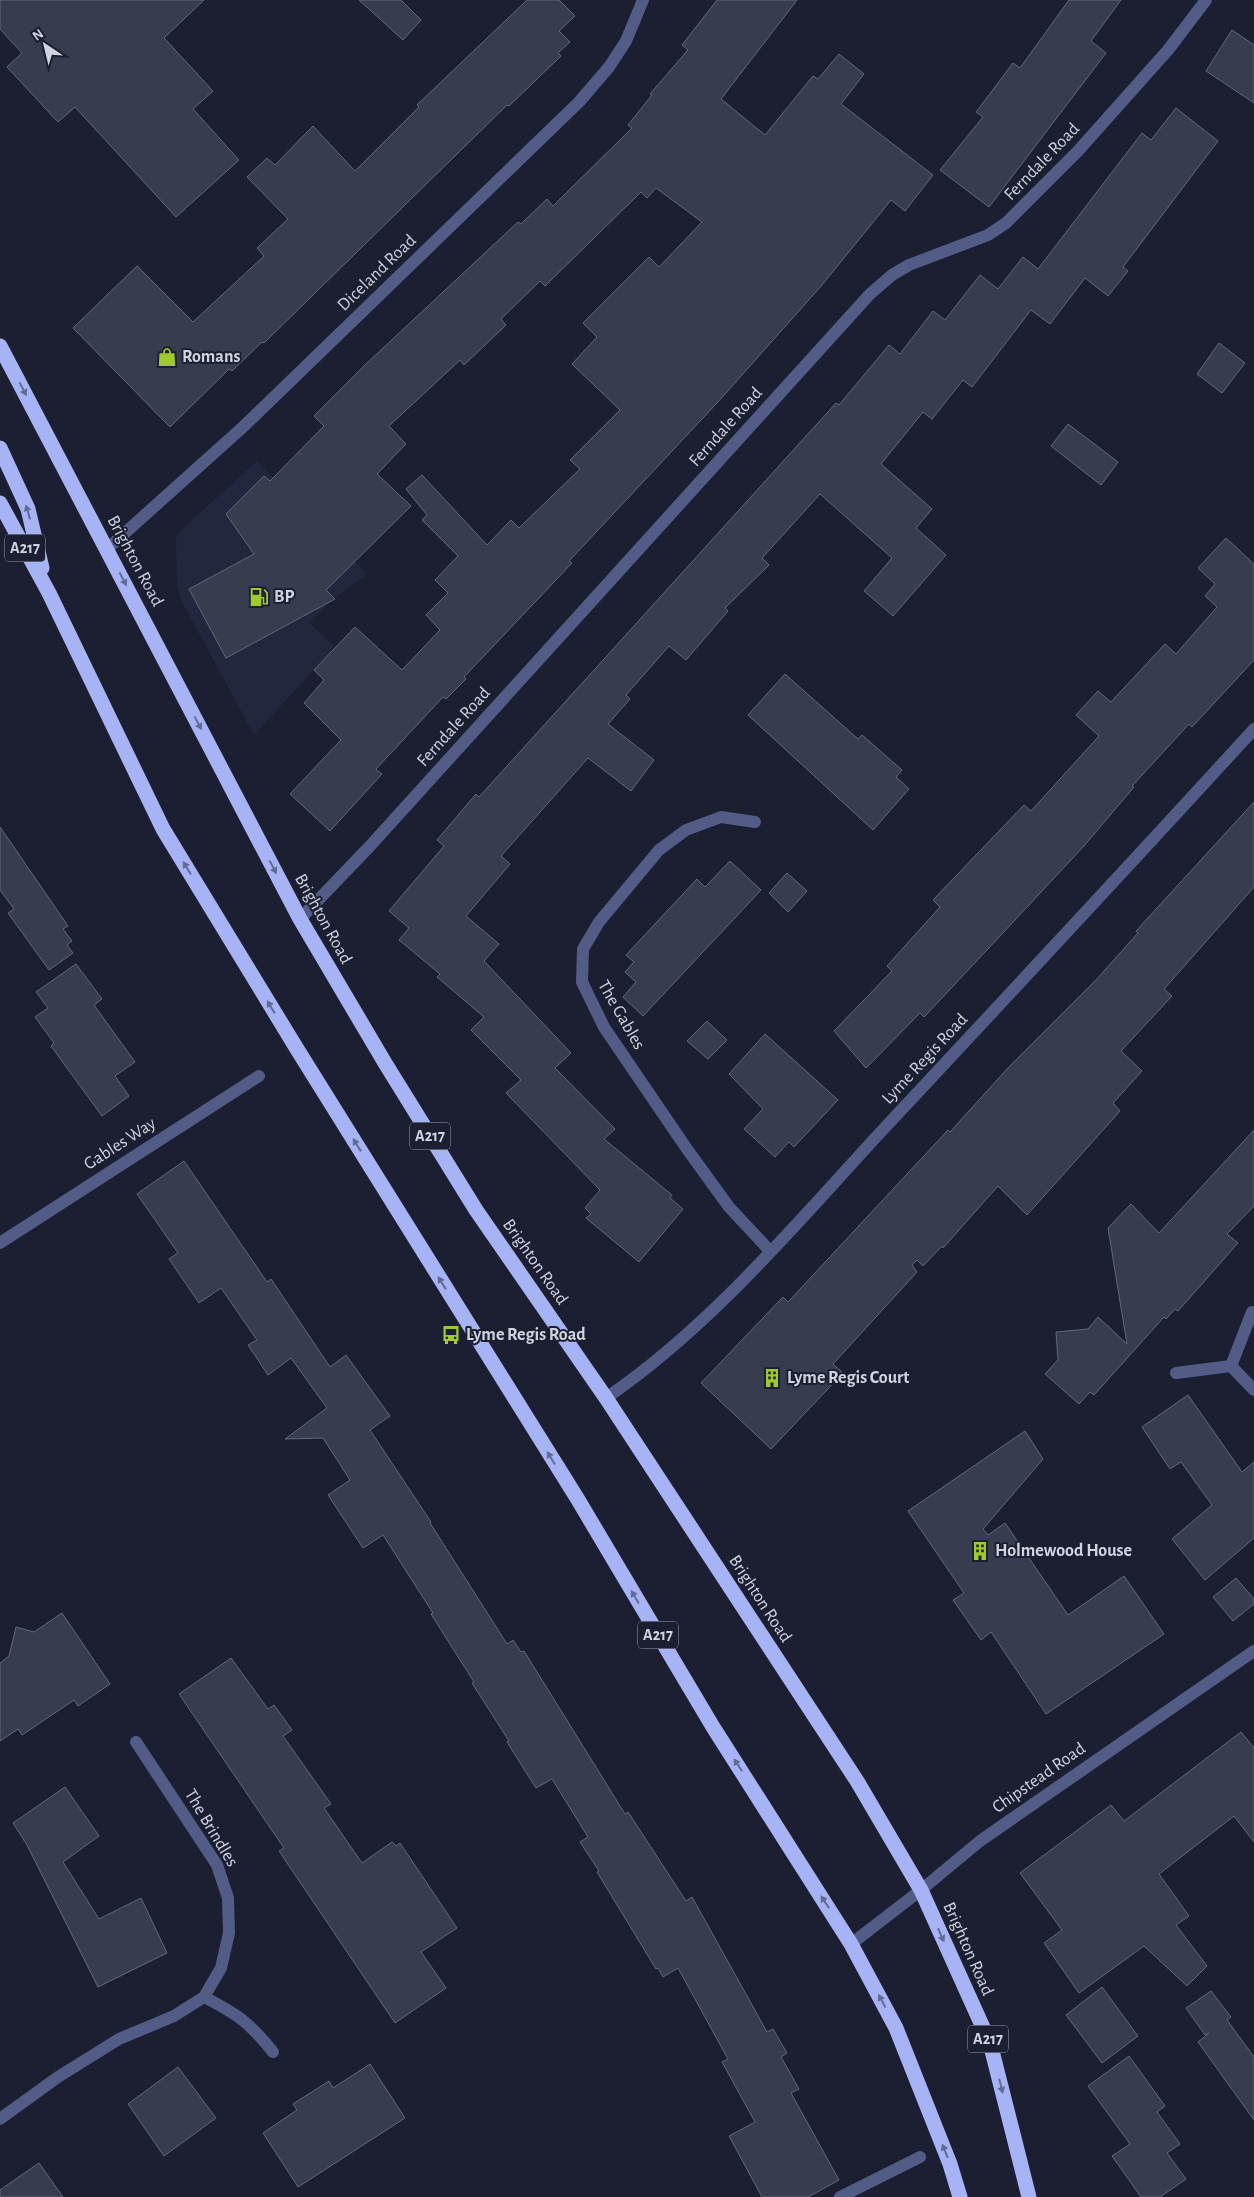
<svg xmlns="http://www.w3.org/2000/svg" width="1254" height="2197" font-family="'Alegreya Sans',sans-serif">
  <style>
    .built { fill: #22273e }
    .building { fill: #373c4f; stroke: #63687e }
    .lines { fill: none; stroke-linecap: round; stroke-linejoin: round }
    .street { stroke: #535c87; stroke-width: 12 }
    .highway { stroke: #a6b4f5; stroke-width: 15 }
    .oneway { fill: #606a93 }
    .labels { text-anchor: middle; dominant-baseline: central; stroke-width: 4; stroke-linejoin: round; paint-order: stroke }
    .shield { fill: #1b1f31; stroke: #9a9dac; stroke-width: 1 }
    .shield-label { font-size: 16px; font-weight: bold; fill: #d0d3e0 }
    .street-label { font-size: 18px; fill: #d0d3e0; stroke: #1b1f31 }
    .poi-label { font-size: 18px; font-weight: bold; fill: #d0d3e0; stroke: #1b1f31; text-anchor: start }
  </style>
  <rect width="100%" height="100%" fill="#1b1f31"/>
  <!-- built -->
  <path class="built" d="M257 461 367 574 332 600 310 623 335 647 254 735 182 602 177 586 176 538 183 528Z"/>
  <!-- building -->
  <path class="building" d="M0 0H204L164 38 213 91 193 109 239 160 176 217 75 107 58 122 7 67 22 53 0 29Z
    M359 0H401L421 20 403 40Z
    M527 0H559L575 16 559 31 570 42 558 53 561 56 509 106 507 105 264 343 262 342 232 371 229 369 170 427 73 328 137 266 193 322 264 256 257 248 288 219 247 177 267 158 275 165 313 126 355 171 419 107 417 105Z
    M717 0H797L721 99 765 135 813 76 818 79 839 54 864 74 841 104 933 175 905 211 891 200 822 285 717 403 569 561 572 563 464 677 466 679 446 699 443 697 376 769 382 774 330 831 290 794 341 740 304 703 324 680 314 670 355 627 402 670 440 630 426 615 448 593 435 580 458 556 422 520 427 515 406 489 422 475 487 545 511 520 519 528 580 469 570 460 620 410 572 364 597 337 583 323 649 257 659 267 702 222 656 188 647 198 641 192 545 286 540 281 501 319 506 325 464 365 460 360 389 426 406 444 377 474 411 506 326 590 335 599 226 658 189 589 254 554 226 514 264 476 270 481 324 426 314 416 366 364 518 222 521 224 547 199 553 206 632 128 628 125 652 95 650 94 688 50 682 45Z
    M1069 0H1121L1091 41 1106 53 989 207 940 170 983 117 976 112 986 99 1013 63 1020 68Z
    M1232 30 1254 45V103L1206 71Z
    M1176 108 1218 141 1123 267 1128 271 1108 296 1085 278 1050 324 1031 310 972 387 963 380 932 419 923 412 881 464 932 509 916 528 946 555 893 616 864 591 892 558 820 494 762 558 769 565 725 608 728 611 686 660 669 646 626 695 630 699 608 724 654 760 631 791 588 758 501 856 510 864 466 916 499 944 484 961 571 1053 555 1068 615 1129 604 1139 672 1195 670 1198 683 1209 639 1262 586 1218 591 1214 585 1208 600 1190 506 1093 521 1080 471 1030 484 1017 437 977 440 974 399 940 409 928 389 911 444 846 437 840 476 794 479 797 836 403 839 405 889 345 900 354 933 311 945 320 980 275 998 289 1023 257 1038 269 1142 133 1151 140Z
    M1219 343 1245 363 1222 393 1197 374Z
    M1068 424 1118 462 1101 485 1051 446Z
    M1226 538 1254 564V660L1192 727 1189 724 1132 786 1134 787 1083 847 1001 935 924 1017 920 1013 866 1068 834 1031 892 971 887 966 940 907 933 900 1024 805 1031 811 1099 736 1076 715 1098 691 1111 702 1165 644 1176 654 1217 607 1205 596 1215 584 1198 568Z
    M785 674 858 739 862 735 902 770 896 777 909 789 873 830 748 715Z
    M1254 802V887L1164 989 1172 996 1121 1051 1142 1071 1113 1103 1120 1111 1027 1215 998 1186 943 1248 942 1246 923 1266 917 1260 912 1265 917 1272 833 1364 843 1373 771 1449 701 1383 783 1297 788 1302 948 1130 950 1132 1007 1069 1096 980 1138 933 1136 931Z
    M0 827 68 926 63 929 72 941 67 945 73 953 49 970 8 913 14 909 0 890Z
    M730 861 761 890 643 1016 623 997 636 982 625 972 634 962 626 955 697 879 705 887Z
    M787 873 807 891 788 912 769 893Z
    M76 964 102 999 94 1005 135 1062 115 1076 129 1096 102 1116 51 1046 54 1043 35 1017 48 1008 36 992Z
    M707 1021 727 1040 708 1059 687 1041Z
    M765 1034 838 1100 794 1147 789 1142 775 1157 744 1129 763 1109 729 1074Z
    M1254 1130V1206L1227 1234 1238 1243 1178 1311 1175 1309 1166 1319 1164 1317 1094 1395 1090 1392 1079 1404 1045 1374 1058 1360 1056 1332 1088 1329 1098 1317 1127 1344 1108 1228 1131 1204 1159 1233Z
    M184 1161 267 1282 271 1279 330 1367 346 1355 390 1416 370 1430 431 1522 430 1523 507 1644 513 1640 521 1652 524 1651 625 1814 628 1812 686 1901 692 1897 767 2032 773 2029 787 2053 781 2057 799 2089 791 2093 839 2180 808 2197H762L729 2136 755 2122 722 2062 728 2059 678 1968 663 1977 658 1968 656 1969 597 1872 599 1871 580 1842 588 1837 552 1779 536 1788 507 1742 509 1741 472 1683 474 1682 431 1614 433 1613 383 1535 363 1548 328 1495 350 1480 323 1438 285 1439 327 1408 291 1358 268 1375 248 1345 257 1340 221 1288 199 1303 169 1259 178 1253 137 1194Z
    M1188 1395 1242 1472 1254 1462V1538L1205 1580 1172 1539 1212 1505 1181 1462 1170 1469 1142 1427Z
    M1025 1431 1043 1459 983 1529 988 1535 1005 1523 1068 1615 1124 1576 1164 1634 1046 1714 991 1632 981 1640 953 1600 964 1593 908 1511Z
    M1236 1578 1254 1599V1604L1233 1621 1213 1597Z
    M62 1613 110 1684 78 1706 74 1700 22 1735 18 1729 0 1741V1663L9 1656 16 1627 34 1632Z
    M231 1658 268 1709 274 1705 292 1730 283 1736 331 1804 324 1808 362 1863 392 1842 396 1846 400 1843 457 1928 421 1952 446 1988 395 2023 279 1851 284 1848 179 1694Z
    M1241 1732 1254 1748V1842L1234 1816 1159 1874 1189 1916 1176 1925 1207 1966 1187 1986 1144 1946 1079 1993 1044 1943 1062 1930 1020 1873 1111 1805 1124 1821Z
    M65 1787 99 1836 63 1862 99 1919 141 1898 167 1953 98 1987 27 1845 13 1823Z
    M1102 1987 1138 2036 1102 2063 1066 2015Z
    M1211 1991 1231 2017 1227 2020 1254 2057V2120L1198 2042 1209 2033 1205 2035 1186 2008Z
    M1129 2056 1165 2106 1157 2112 1180 2144 1167 2153 1186 2179 1160 2197H1141L1112 2156 1130 2144 1088 2086Z
    M370 2064 405 2118 298 2187 263 2133 297 2110 293 2104 329 2081 333 2088Z
    M178 2067 216 2118 164 2156 128 2104Z
    M39 2163 63 2197H0V2190Z"/>
  <g class="lines">
    <!-- street -->
    <path class="street" d="M107 549 243 427 579 102 609 67 626 41 643 0
      M755 822 721 817 686 830 659 850 599 922 583 949 582 982 604 1027 687 1149 729 1207 770 1251
      M300 919 370 846 870 294 892 275 909 265 988 235 1006 223 1078 151 1168 50 1206 0
      M0 1243 259 1076
      M1231 1366 1254 1390
      M1176 1373 1231 1366 1252 1312
      M606 1398C709 1328 794 1226 878 1135 1004 1000 1130 865 1254 729
      M851 1944 921 1890 980 1841 1254 1651
      M204 1997C237 2014 249 2022 273 2052
      M0 2119 58 2077 119 2039 174 2016 204 1997 221 1968 229 1933 228 1898 217 1865 136 1742
      M840 2197 920 2157"/>
    <!-- highway -->
    <path class="highway" d="M0 346 300 919 385 1063 476 1210 606 1398 857 1781 921 1890 990 2043 1029 2197
      M0 448 28 509 42 568
      M0 503 49 593 163 829 297 1049 577 1498 713 1727 851 1944 896 2028 950 2164 960 2197"/>
  </g>
  <!-- one-way arrows -->
  <defs><path id="oneway-solid" d="M-6-.8H1V-3.2L6.5 0L1 3.2V.8H-6Z" transform="scale(1.25)"/></defs>
  <g class="oneway">
    <use href="#oneway-solid" transform="translate(23 389) rotate(62)"/>
    <use href="#oneway-solid" transform="translate(28 512) rotate(-106)"/>
    <use href="#oneway-solid" transform="translate(123 579) rotate(62)"/>
    <use href="#oneway-solid" transform="translate(198 723) rotate(62)"/>
    <use href="#oneway-solid" transform="translate(273 867) rotate(62)"/>
    <use href="#oneway-solid" transform="translate(187 868) rotate(-121)"/>
    <use href="#oneway-solid" transform="translate(271 1007) rotate(-121)"/>
    <use href="#oneway-solid" transform="translate(357 1145) rotate(-122)"/>
    <use href="#oneway-solid" transform="translate(442 1283) rotate(-122)"/>
    <use href="#oneway-solid" transform="translate(551 1458) rotate(-122)"/>
    <use href="#oneway-solid" transform="translate(635 1597) rotate(-121)"/>
    <use href="#oneway-solid" transform="translate(738 1765) rotate(-123)"/>
    <use href="#oneway-solid" transform="translate(825 1902) rotate(-123)"/>
    <use href="#oneway-solid" transform="translate(941 1935) rotate(66)"/>
    <use href="#oneway-solid" transform="translate(882 2001) rotate(-118)"/>
    <use href="#oneway-solid" transform="translate(1001 2086) rotate(76)"/>
    <use href="#oneway-solid" transform="translate(945 2151) rotate(-112)"/>
  </g>
  <!-- icons -->
  <defs>
    <g id="shop-bare" transform="scale(1.5)"><path d="M-5-2.5h2.3a2.7 3.5 0 0 1 5.4 0H5L5.5 6h-11ZM-1.5-2.5h3a1.5 2.3 0 0 0-3 0Z" fill="#9eca2e" stroke="#1b1f31" stroke-width="2.5" paint-order="stroke"/></g>
    <g id="fuel-bare" transform="scale(1.5)"><path d="M-5.5-6h7V0h2V4h1.3V-2.5L3-4.5l.8-.8L6-3V5H2.5V1h-1V6h-7ZM-4.2-4.7v3.2H.2V-4.7Z" fill="#9eca2e" stroke="#1b1f31" stroke-width="2.5" paint-order="stroke"/></g>
    <g id="bus-bare" transform="scale(1.5)"><path d="M-5-6H5V4H4V6H2V4H-2V6H-4V4H-5ZM-3.5-4V0h7V-4ZM-3.5 1.2v1.5H-2V1.2ZM2 1.2v1.5H3.5V1.2Z" fill="#9eca2e" stroke="#1b1f31" stroke-width="2.5" paint-order="stroke"/></g>
    <g id="building-bare" transform="scale(1.5)"><path d="M-4-6H4V6H1V3H-1V6H-4ZM-2.5-4.3h1.7v1.8h-1.7ZM.8-4.3h1.7v1.8H.8ZM-2.5-1h1.7V.8h-1.7ZM.8-1h1.7V.8H.8Z" fill="#9eca2e" stroke="#1b1f31" stroke-width="2.5" paint-order="stroke"/></g>
  </defs>
  <g fill-rule="evenodd">
    <use href="#shop-bare" x="167" y="357"/>
    <use href="#fuel-bare" x="259" y="597"/>
    <use href="#bus-bare" x="451" y="1335"/>
    <use href="#building-bare" x="772" y="1378"/>
    <use href="#building-bare" x="980" y="1551"/>
  </g>
  <g class="labels">
    <!-- shield labels -->
    <g class="shield">
      <rect x="5" y="534.5" width="40" height="27" rx="4"/>
      <rect x="410" y="1122.5" width="40" height="27" rx="4"/>
      <rect x="638" y="1621.5" width="40" height="27" rx="4"/>
      <rect x="968" y="2025.5" width="40" height="27" rx="4"/>
    </g>
    <g class="shield-label">
      <text x="25" y="548">A217</text>
      <text x="430" y="1136">A217</text>
      <text x="658" y="1635">A217</text>
      <text x="988" y="2039">A217</text>
    </g>
    <!-- street labels -->
    <g class="street-label">
      <text transform="translate(1042 162) rotate(-46)">Ferndale Road</text>
      <text transform="translate(377 273) rotate(-44)">Diceland Road</text>
      <text transform="translate(726 427) rotate(-48)">Ferndale Road</text>
      <text transform="translate(135 561) rotate(62)">Brighton Road</text>
      <text transform="translate(454 727) rotate(-48)">Ferndale Road</text>
      <text transform="translate(323 919) rotate(61)">Brighton Road</text>
      <text transform="translate(621 1015) rotate(60)">The Gables</text>
      <text transform="translate(925 1059) rotate(-47)">Lyme Regis Road</text>
      <text transform="translate(120 1144) rotate(-33)">Gables Way</text>
      <text transform="translate(535 1262) rotate(55)">Brighton Road</text>
      <text transform="translate(760 1599) rotate(57)">Brighton Road</text>
      <text transform="translate(1039 1778) rotate(-35)">Chipstead Road</text>
      <text transform="translate(211 1828) rotate(59)">The Brindles</text>
      <text transform="translate(968 1949) rotate(66)">Brighton Road</text>
    </g>
    <!-- poi labels -->
    <g class="poi-label">
      <text x="182" y="357">Romans</text>
      <text x="274" y="597">BP</text>
      <text x="466" y="1335">Lyme Regis Road</text>
      <text x="787" y="1378">Lyme Regis Court</text>
      <text x="995" y="1551">Holmewood House</text>
    </g>
  </g>
  <!-- north arrow -->
  <g transform="translate(45 45) rotate(325)" stroke="#1b1f31" stroke-width="4" paint-order="stroke">
  <path d="M0-4L9 19L0 12L-9 19Z" fill="#d0d3e0"/>
  <text y="-8" font-size="14" font-weight="bold" text-anchor="middle" fill="#d0d3e0">N</text>
  </g>
</svg>
